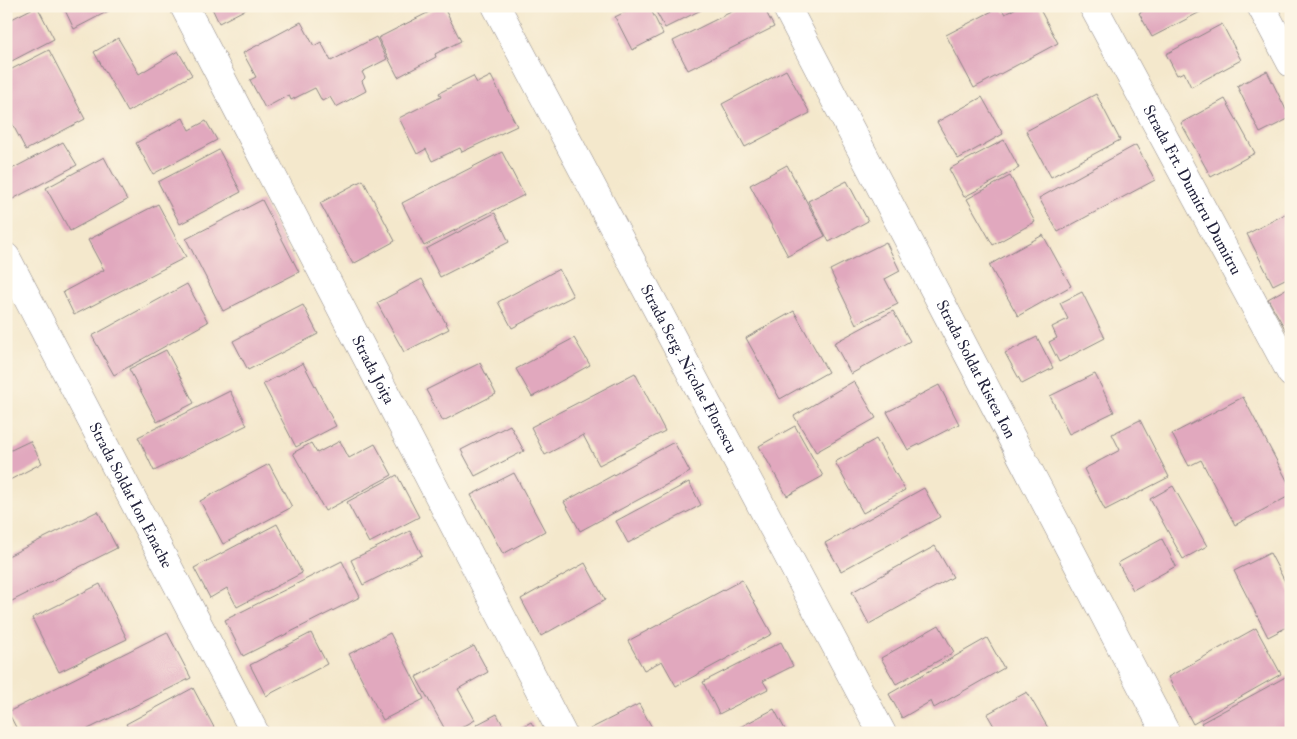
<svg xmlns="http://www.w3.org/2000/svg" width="1297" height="739" font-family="'IM FELL Double Pica',serif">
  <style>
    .building { fill: #e1a8be }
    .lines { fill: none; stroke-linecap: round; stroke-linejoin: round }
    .minor-casing { stroke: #8b8584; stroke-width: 29 }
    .minor { stroke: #fff; stroke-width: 28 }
    .labels { text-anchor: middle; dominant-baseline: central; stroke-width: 4; stroke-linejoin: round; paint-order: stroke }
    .street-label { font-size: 16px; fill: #22223b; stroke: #fcf5e5 }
  </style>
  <rect width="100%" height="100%" fill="#fcf5e5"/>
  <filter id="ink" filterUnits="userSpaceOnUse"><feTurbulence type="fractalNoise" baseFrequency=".02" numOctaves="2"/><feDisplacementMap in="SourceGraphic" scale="10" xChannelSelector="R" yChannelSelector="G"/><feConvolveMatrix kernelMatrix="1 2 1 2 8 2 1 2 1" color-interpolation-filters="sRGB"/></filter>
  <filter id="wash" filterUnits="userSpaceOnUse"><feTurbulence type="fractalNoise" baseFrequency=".0096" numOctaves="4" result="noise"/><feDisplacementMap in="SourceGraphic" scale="20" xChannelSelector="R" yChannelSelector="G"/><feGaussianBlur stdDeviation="1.12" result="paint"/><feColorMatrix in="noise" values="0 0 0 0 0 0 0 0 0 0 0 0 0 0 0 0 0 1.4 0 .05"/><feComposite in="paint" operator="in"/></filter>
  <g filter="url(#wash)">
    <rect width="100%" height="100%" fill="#f4e8cc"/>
    <g id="blocks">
      <!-- building -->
      <path class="building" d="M37 6 54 39 6 64V22Z
        M63 6H118L74 29Z
        M211 6H252L219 23Z
        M441 6H443L461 41 435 54 436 57 398 77 378 38Z
        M637 6H649L663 34 632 50 615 17Z
        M653 6H701L703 9 665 28Z
        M743 6H763L774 27 688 70 673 41Z
        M1020 6H1038L1058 43 974 88 946 35 1000 7 1005 14Z
        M1152 6H1203L1204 10 1152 37 1139 13Z
        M301 22 314 46 321 42 331 61 376 37 387 59 362 72 365 78 362 81 366 91 336 107 330 97 322 101 315 88 291 100 289 95 265 108 250 80 256 77 243 53Z
        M1222 24 1241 60 1191 87 1184 72 1177 75 1166 54Z
        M118 38 139 74 178 51 192 75 128 112 94 52Z
        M49 50 85 119 26 150 6 112V72Z
        M786 70 810 113 745 147 722 104Z
        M1267 71 1290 118 1260 133 1237 86Z
        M473 76 477 83 491 76 517 126 462 152 460 148 432 161 426 149 417 154 399 118 441 97 439 93Z
        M1096 94 1120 140 1051 177 1026 131Z
        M982 97 1003 134 958 159 937 122Z
        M1225 99 1255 153 1211 177 1181 123Z
        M183 118 189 130 206 121 217 140 153 174 136 143Z
        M1004 140 1019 168 964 197 949 169Z
        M63 142 77 165 9 201 6 196V172Z
        M1136 145 1155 180 1058 232 1039 198Z
        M219 150 241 192 180 224 158 182Z
        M502 152 524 195 424 246 402 203Z
        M104 157 127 200 70 231 46 188Z
        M787 165 825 236 788 256 750 185Z
        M1010 176 1035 222 993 245 967 199Z
        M363 180 395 241 353 264 320 203Z
        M847 181 868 221 829 242 808 201Z
        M262 200 299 272 223 311 186 239Z
        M158 204 186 257 74 315 63 292 104 270 88 240Z
        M1291 211V276L1273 285 1247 234Z
        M495 213 509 242 440 277 426 249Z
        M1043 235 1071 286 1018 316 989 265Z
        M886 242 900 271 885 279 898 304 856 324 830 270Z
        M559 269 573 296 512 328 498 302Z
        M422 279 449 329 404 352 377 303Z
        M187 284 208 322 114 375 92 336Z
        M1291 286V339L1268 299Z
        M1082 292 1105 338 1059 362 1049 342 1057 338 1052 327 1068 319 1060 303Z
        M303 305 318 334 248 370 233 341Z
        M794 311 828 372 780 399 746 338Z
        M893 311 910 341 851 374 834 343Z
        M1037 337 1053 368 1022 384 1005 353Z
        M574 338 590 365 532 397 516 369Z
        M166 350 194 403 157 422 129 369Z
        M303 363 336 426 296 447 263 384Z
        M480 363 496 394 443 421 426 390Z
        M635 373 665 431 599 465 583 435 545 455 531 427Z
        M1095 374 1114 412 1069 434 1050 396Z
        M854 381 876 418 816 452 794 416Z
        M939 385 959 424 908 450 887 412Z
        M230 391 247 425 154 471 138 437Z
        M1243 397 1291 488V495L1235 525 1201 460 1189 466 1172 434Z
        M1140 420 1169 477 1105 510 1084 469 1120 450 1112 434Z
        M510 425 524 451 475 476 461 450Z
        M795 426 823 476 787 496 759 446Z
        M876 439 905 490 863 513 835 462Z
        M30 441 42 463 6 482V446L9 451Z
        M340 441 349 458 375 444 392 475 325 511 293 453 311 443 317 453Z
        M674 442 690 472 580 531 564 502Z
        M269 464 292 507 223 544 200 501Z
        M514 473 545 531 503 554 471 495Z
        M397 475 419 517 369 543 347 502Z
        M689 482 701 505 628 543 616 521Z
        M1173 486 1207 546 1183 559 1150 499Z
        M924 488 940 517 841 571 825 543Z
        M98 511 117 548 6 604V557Z
        M277 524 302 573 237 607 227 588 210 598 194 568Z
        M410 531 422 555 363 585 351 560Z
        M1162 539 1176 566 1133 590 1118 563Z
        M935 546 953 577 869 624 852 592Z
        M1270 553 1291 593V625L1268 637 1234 571Z
        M342 561 360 597 243 656 225 620Z
        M585 563 605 600 541 636 521 599Z
        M742 580 772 634 676 686 662 661 644 670 628 641Z
        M100 584 127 639 59 672 32 618Z
        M939 625 954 652 896 684 881 658Z
        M1256 628 1281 674 1193 724 1168 677Z
        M167 632 191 678 80 733H19L8 712Z
        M311 633 327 664 266 696 250 665Z
        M390 633 424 699 383 720 349 654Z
        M987 638 1004 668 934 708 931 701 902 718 889 694Z
        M781 642 793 666 763 681 768 689 719 714 703 682Z
        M474 646 488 672 458 689 475 720 452 733H447L416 677Z
        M1291 674V733H1207L1201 723Z
        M193 688 217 733H131L126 724Z
        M1027 692 1051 733H998L987 714Z
        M639 704 654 731 650 733H592L590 729Z
        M774 709 787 733H729Z
        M497 714 507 733H480L476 725Z
        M531 722 537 733H511Z"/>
    </g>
  </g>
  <g filter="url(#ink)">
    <use href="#blocks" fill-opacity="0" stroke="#8b8584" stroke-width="1"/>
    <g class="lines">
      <!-- minor casing -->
      <g class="minor-casing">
        <g id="minor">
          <path id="s1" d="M184 6 562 733"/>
          <path id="s2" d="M496 6 882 733"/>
          <path id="s3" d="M786 6 1166 733"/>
          <path id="s4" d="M1093 6 1291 373"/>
          <path d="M1261 6 1291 63"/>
          <path id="s5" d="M6 257 255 733"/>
        </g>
      </g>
      <!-- minor -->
      <use href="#minor" class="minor"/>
    </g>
  </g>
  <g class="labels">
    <!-- street labels -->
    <g class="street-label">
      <text stroke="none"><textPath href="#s4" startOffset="209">Strada Frt. Dumitru Dumitru</textPath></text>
      <text stroke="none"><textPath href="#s1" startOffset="410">Strada Joița</textPath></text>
      <text stroke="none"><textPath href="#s2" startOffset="411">Strada Serg. Nicolae Florescu</textPath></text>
      <text stroke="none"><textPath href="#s3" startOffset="410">Strada Soldat Ristea Ion</textPath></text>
      <text stroke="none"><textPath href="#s5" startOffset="269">Strada Soldat Ion Enache</textPath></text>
    </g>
  </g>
  <!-- margin -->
  <rect width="1297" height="739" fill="none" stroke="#fcf5e5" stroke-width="25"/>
</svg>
